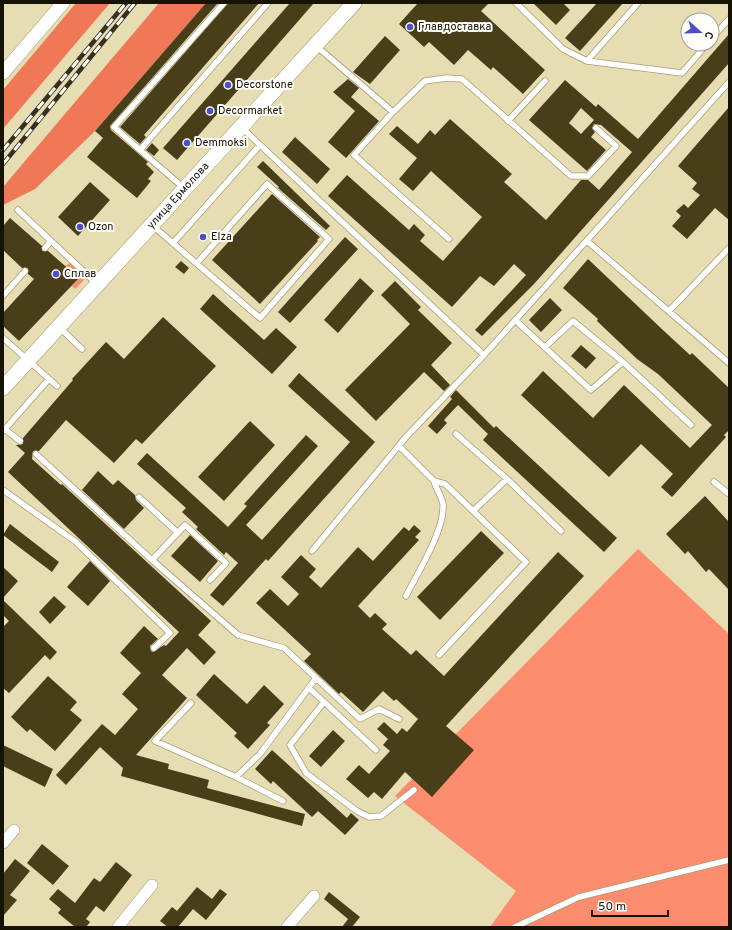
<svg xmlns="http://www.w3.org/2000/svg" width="732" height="930" font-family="Overpass,sans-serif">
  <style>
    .green { fill: #fb8c6d }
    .forest { fill: #f17856 }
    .building { fill: #483f1a; fill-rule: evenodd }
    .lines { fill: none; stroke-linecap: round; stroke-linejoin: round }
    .service-casing { stroke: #a59c74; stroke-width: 7 }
    .minor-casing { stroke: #a59c74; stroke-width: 12 }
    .tertiary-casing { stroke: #a59c74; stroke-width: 14 }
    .secondary-casing { stroke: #a59c74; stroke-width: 16 }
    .service { stroke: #fff; stroke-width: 5.5 }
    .minor { stroke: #fff; stroke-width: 11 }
    .tertiary { stroke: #fff; stroke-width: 13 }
    .secondary { stroke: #fff; stroke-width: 15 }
    .rail-casing { stroke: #36311f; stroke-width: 4.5 }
    .rail { stroke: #fefdf9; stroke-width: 3; stroke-dasharray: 9; stroke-linecap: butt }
    .poi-dot { fill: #4d4fc5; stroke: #fefdf9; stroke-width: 1.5 }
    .labels { text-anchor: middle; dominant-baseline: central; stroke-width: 4; stroke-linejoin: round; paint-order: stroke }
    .poi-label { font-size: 11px; fill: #161204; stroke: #fefdf9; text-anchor: start }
    .street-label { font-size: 11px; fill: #161204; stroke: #fefdf9 }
  </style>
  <rect width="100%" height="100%" fill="#e6ddb3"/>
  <!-- green -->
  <path class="green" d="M71 262 87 277 75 289 72 286 79 278 66 266Z
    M638 549 729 634V927H490L516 891 395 796Z"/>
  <!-- forest -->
  <path class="forest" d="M76 3H110L3 129V90Z
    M159 3H206L93 133 35 189 3 205V187Z"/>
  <!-- building -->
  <path class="building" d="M206 3H218L110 126 111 130 148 162 146 164 154 172 148 179 151 181 137 198 87 157 103 138 95 131Z
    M228 3H259L144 135 146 137 140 144 120 127Z
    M290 3H314L177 160 163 148Z
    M418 3H489L481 11 545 70 523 94 493 67 491 70 468 50 454 65 429 42 424 47 399 24Z
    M533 3H563L570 10 556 25Z
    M597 3H623L580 51 565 38Z
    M729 34V63L534 284 482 336 475 330 526 275 514 264 494 286 480 276 452 307 328 196 347 175 409 230 414 224 425 235 420 241 443 261 482 217 431 171 413 191 399 179 417 158 389 134 397 126 418 144 430 130 435 135 450 119 512 174 504 182 546 220 581 180H588L599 190 632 152 601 125 594 124 592 128 595 132 591 137 606 150 587 171 529 120 565 80 596 107 598 104 638 139ZM581 108 594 120 581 134 569 123Z
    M385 36 400 50 370 84 353 72Z
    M348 79 359 88 351 97 379 121 346 158 328 142 355 111 333 92Z
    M729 107V220L715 208 687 239 672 226 681 216 676 211 684 204 688 208 700 195 692 189 697 183 678 166Z
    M295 137 330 169 317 184 282 152Z
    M152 143 159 150 154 156 146 150Z
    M263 161 330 226 326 230 278 188 279 187 257 167Z
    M90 182 110 200 78 236 58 217Z
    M272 194 320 237 317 240 318 241 260 304 212 260Z
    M10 218 42 246V251H48L79 278 19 341 3 326V313L34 279 28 274V268H22L3 250V226Z
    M345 237 358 249 290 323 278 312Z
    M588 259 664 331 690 355 692 353 729 388V430L724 435 726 437 672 497 661 487 673 474 641 444 609 477 521 395 543 371 593 418 624 385 690 448 712 425 658 374 637 359 597 321 598 319 563 288Z
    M181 261 189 268 184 274 175 267Z
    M360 278 374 291 338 333 324 320Z
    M395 281 421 307 418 310 452 343 431 365 450 385 444 391 424 372 376 421 345 390 410 324 381 295Z
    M213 294 264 340 276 328 297 347 272 374 200 309Z
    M550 298 562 310 541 332 529 320Z
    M163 317 216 366 142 444 136 439 114 463 66 420 39 451H33L32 459 61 485 62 484 211 621 198 635 216 652 204 665 187 648 162 675 187 698 136 755 169 764 168 769 209 780 207 788 305 814 302 826 121 776 123 768 100 747 66 785 56 775 102 724 115 735 138 709 122 694 141 673 120 653 144 626 158 639 150 646 151 651 153 652 164 645 166 646 179 632 8 472 25 453 16 445 23 444V438L73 380 72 379 106 342 124 359Z
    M581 345 596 358 586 369 571 356Z
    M299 373 375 442 268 561 266 559 223 606 210 595 238 563 226 552 224 555 196 529 198 527 182 512 186 508 137 464 147 453 228 527 247 506 244 504 306 435 318 446 246 525 262 540 350 442 288 386Z
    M456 390 494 428 496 426 617 538 604 552 483 440 488 434 458 405 444 420 447 423 437 434 428 426 452 399 450 397Z
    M250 421 275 445 224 501 198 477Z
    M98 471 113 485 118 480 135 495 136 500 144 508 124 529 82 490Z
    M705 496 729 522V590L709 569 706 572 688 551 685 554 666 534Z
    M10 524 59 562 52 572 3 535Z
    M414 525 421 531 415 537 419 540 358 606 370 618 375 613 387 624 382 629 411 655 416 650 444 676 558 552 584 576 446 726 474 750 432 797 405 772 382 799 374 792 368 798 346 779 359 765 369 774 390 751 383 745 388 739 377 729 384 722 397 734 402 728 407 732 418 719 396 699 394 701 383 691 363 712 341 692 339 694 304 661 311 654 256 603 270 589 288 606 299 594 281 577 301 555 316 569 309 577 321 588 358 547 373 561 404 527 409 531Z
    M481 531 504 553 440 620 417 597Z
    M190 535 218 561 200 582 171 556Z
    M90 561 110 581 88 606 67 587Z
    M3 567 18 581 3 598Z
    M54 596 66 607 50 624 39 612Z
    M3 600 57 652 50 660 45 655 9 693 3 688V627L9 621 3 615Z
    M214 674 247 704 264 685 284 704 267 723 270 725 248 749 234 736 237 733 196 695Z
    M48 676 77 702 70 710 82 720 55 751 30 729 27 732 11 717Z
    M333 730 345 741 321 767 309 756Z
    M3 745 53 769 45 787 3 766Z
    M272 750 347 818 351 813 359 820 345 835 318 811 312 817 273 781 271 784 255 769Z
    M42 844 69 866 53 885 27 863Z
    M15 859 30 871 10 895 17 900 3 916V874Z
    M116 862 132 875 104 912 96 906 86 919 90 922 86 927H75L58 913 61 909 49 899 58 889 75 903 94 878 100 882Z
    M197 887 212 899 220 889 227 894 206 920 193 909 178 927H168L160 921 172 907 177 911Z
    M329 892 360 917 352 927H342L348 919 324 899Z"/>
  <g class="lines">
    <!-- service casing -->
    <g class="service-casing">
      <path id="service" d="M224 3 114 127 140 150 268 3
        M516 3 563 49 587 61 682 73 707 44
        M712 38 729 19
        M315 45 393 112 425 81 446 78 462 79 571 176H588L616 146 596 128
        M587 61 638 3
        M393 112 354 155 449 239
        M508 121 545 81
        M241 127 484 355 406 437 312 551
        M140 150 185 189
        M18 210 97 284
        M153 226 260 318 329 239 267 184 197 263
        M587 241 729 363
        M174 242 260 145
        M45 248 51 241
        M3 296 25 271
        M669 311 729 248
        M515 320 591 390 623 362
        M59 327 82 349
        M3 338 57 386
        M545 347 573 321 623 362 691 425
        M484 355 729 82
        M3 428 20 441
        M5 429 49 379
        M456 434 507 479 561 531
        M399 446 434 481 445 484 526 562 439 655
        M36 454 152 560 238 635 284 648 360 719 379 709 399 719
        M714 482 729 494
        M3 490 76 542 170 633 154 648
        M139 497 178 533
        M473 511 507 479
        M152 560 185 525 226 563 210 580
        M406 596C418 572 445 530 443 504 442 497 436 489 434 481
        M309 688 376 750
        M324 702 290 745 306 773 357 811 369 817 381 816 414 790
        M191 703 155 741 236 777 283 801
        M236 777 260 754 316 678
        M515 927 579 897 729 860"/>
    </g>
    <!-- minor casing -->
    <g class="minor-casing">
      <path id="minor" d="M3 843 14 830
        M118 927 152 885
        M287 927 314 896"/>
    </g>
    <!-- tertiary casing -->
    <g class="tertiary-casing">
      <path id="tertiary" d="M3 73 63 3"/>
    </g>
    <!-- secondary casing -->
    <g class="secondary-casing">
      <g id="secondary">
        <path id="s1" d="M3 388 354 3"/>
      </g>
    </g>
    <!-- service -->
    <use href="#service" class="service"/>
    <!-- minor -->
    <use href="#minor" class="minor"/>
    <!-- tertiary -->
    <use href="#tertiary" class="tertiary"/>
    <!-- secondary -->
    <use href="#secondary" class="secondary"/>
    <!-- rail casing -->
    <g class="rail-casing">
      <path id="rail" d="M3 150 126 3
        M3 164 135 3"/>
    </g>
    <!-- rail -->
    <use href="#rail" class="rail"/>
  </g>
  <!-- markers -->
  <g class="poi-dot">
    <circle cx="410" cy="27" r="4"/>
    <circle cx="228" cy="85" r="4"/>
    <circle cx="210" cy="111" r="4"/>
    <circle cx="187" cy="143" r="4"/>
    <circle cx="80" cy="227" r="4"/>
    <circle cx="203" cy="237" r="4"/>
    <circle cx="56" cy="274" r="4"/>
  </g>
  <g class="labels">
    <!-- poi labels -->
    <g class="poi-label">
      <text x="418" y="27">Главдоставка</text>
      <text x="236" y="85">Decorstone</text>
      <text x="218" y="111">Decormarket</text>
      <text x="195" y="143">Demmoksi</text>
      <text x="88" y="227">Ozon</text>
      <text x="211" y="237">Elza</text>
      <text x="64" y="274">Сплав</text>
    </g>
    <!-- street labels -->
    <g class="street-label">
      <text stroke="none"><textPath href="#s1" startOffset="260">улица Ермолова</textPath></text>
    </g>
  </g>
  <!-- border -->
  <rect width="732" height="930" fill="none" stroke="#161204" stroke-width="8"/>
  <!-- north arrow -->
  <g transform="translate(700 32) rotate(110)"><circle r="19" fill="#fefdf9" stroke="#a19f97"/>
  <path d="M0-3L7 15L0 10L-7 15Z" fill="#4d4fc5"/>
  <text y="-6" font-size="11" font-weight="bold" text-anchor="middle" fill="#161204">С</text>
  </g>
  <!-- scale -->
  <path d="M592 910v6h76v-6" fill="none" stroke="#161204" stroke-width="2"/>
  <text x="598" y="910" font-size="12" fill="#161204" stroke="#fefdf9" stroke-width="3" paint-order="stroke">50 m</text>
</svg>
